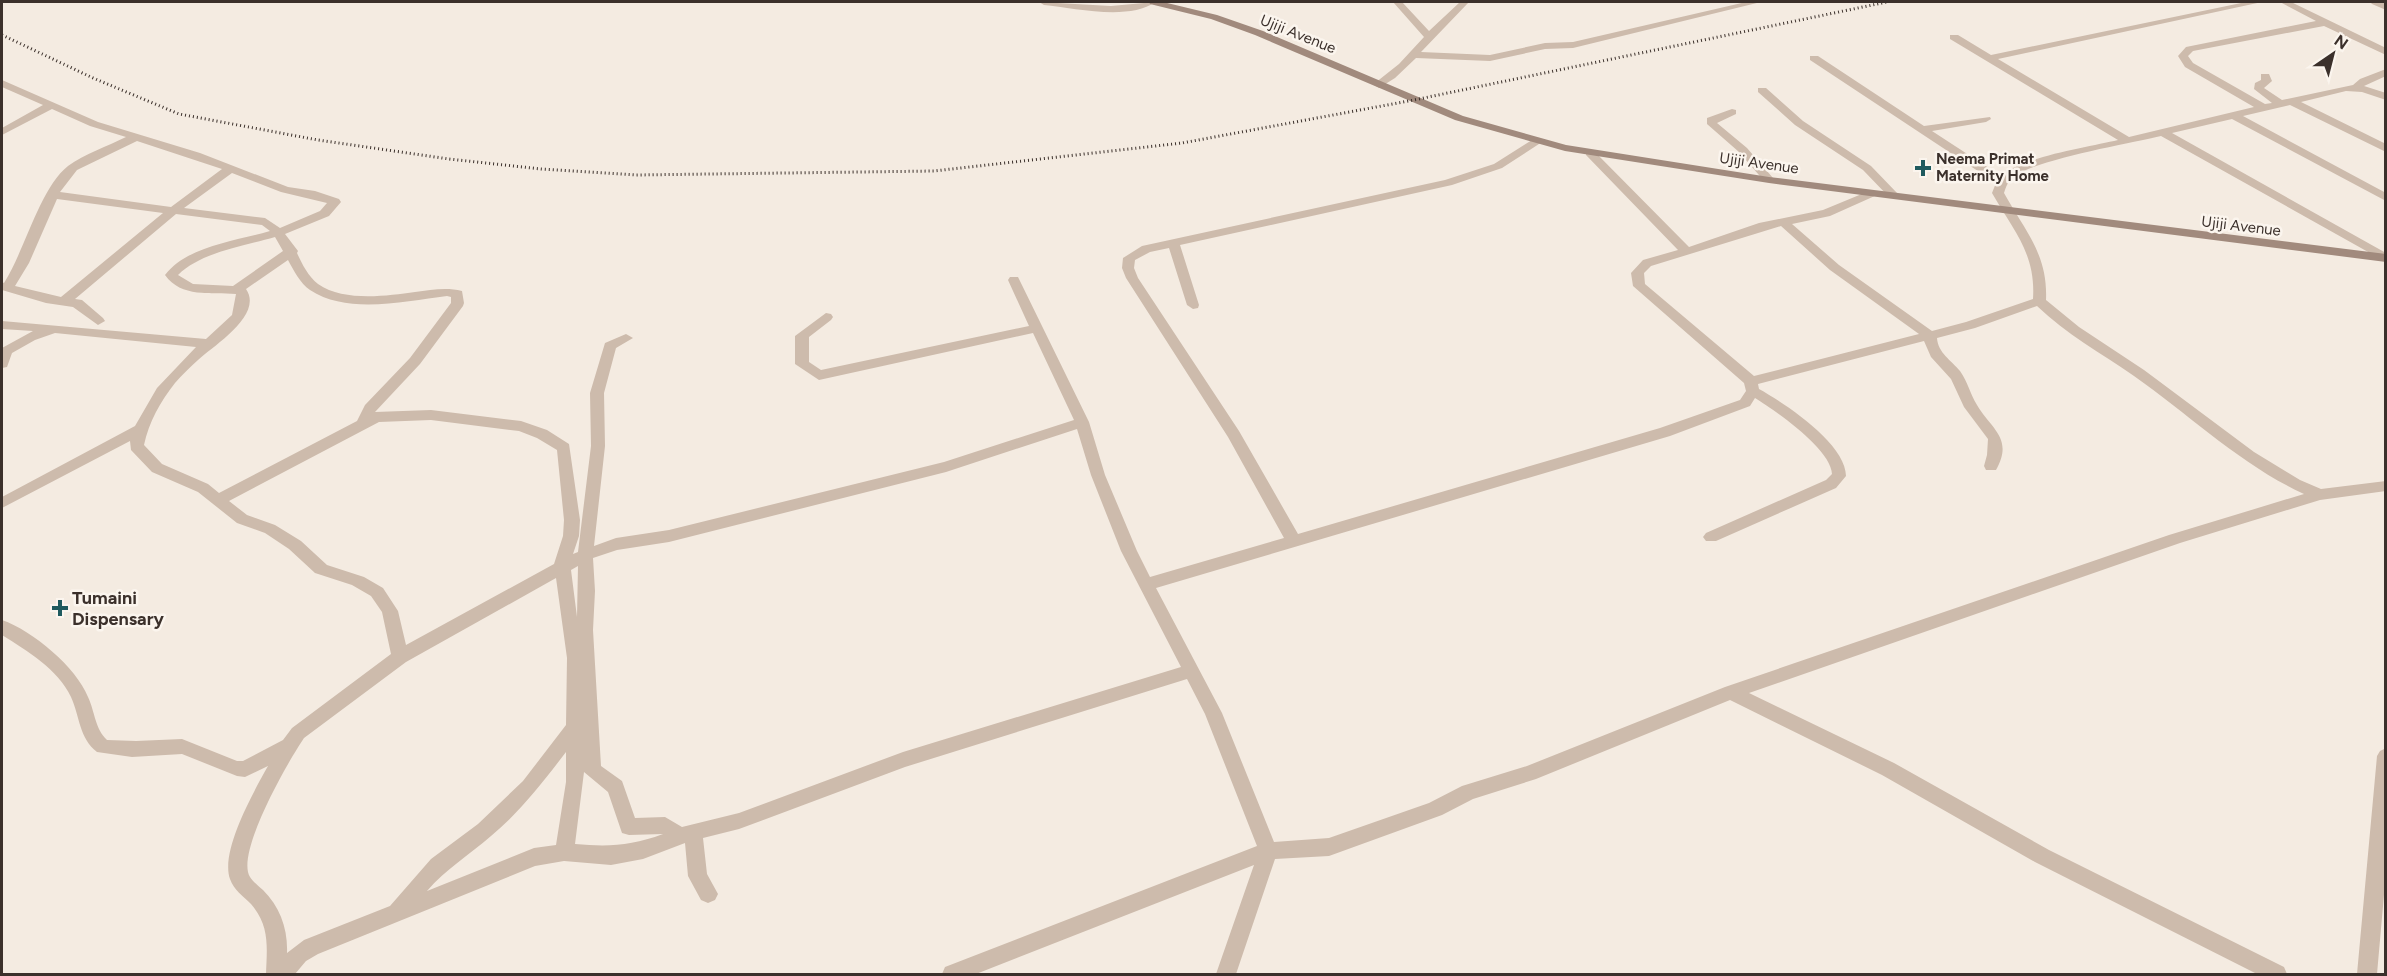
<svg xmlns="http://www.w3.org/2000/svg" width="2387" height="976" font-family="Figtree,sans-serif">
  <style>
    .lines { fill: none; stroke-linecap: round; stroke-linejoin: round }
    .street { fill: #cdbbac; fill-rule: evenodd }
    .secondary { fill: #a18a7d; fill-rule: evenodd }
    .rail { stroke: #3b302b; stroke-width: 3; stroke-dasharray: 1 3; stroke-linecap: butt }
    .poi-dot { fill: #1f5a5e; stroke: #fbf5ee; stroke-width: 2 }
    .labels { text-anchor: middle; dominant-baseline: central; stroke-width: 5; stroke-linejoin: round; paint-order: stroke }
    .far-street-label { font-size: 15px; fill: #3b302b; stroke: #fbf5ee }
    .far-poi-label { font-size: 15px; font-weight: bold; fill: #3b302b; stroke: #fbf5ee; text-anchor: start }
    .poi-label { font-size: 18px; font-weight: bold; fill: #3b302b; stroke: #fbf5ee; text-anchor: start }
  </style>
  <rect width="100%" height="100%" fill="#f4ebe1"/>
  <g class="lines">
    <!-- street -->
    <path class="street" d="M1039 2 1111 6 1155 2C1130 21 1073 8 1044 5Z
      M1393 2H1402L1429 31 1460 2H1469L1421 52 1490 55 1545 43 1573 42 1746 2H1761L1573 48 1545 49 1490 61 1416 58 1395 78 1379 88 1374 85 1375 83 1399 64 1424 37Z
      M2246 2H2262L1998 59 2129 137 2254 107 2185 67 2178 56 2186 47 2316 21 2280 2H2291L2386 48V55L2324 26 2193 51 2188 56 2193 63 2265 104 2272 103 2254 89 2255 83 2261 80V74H2269L2272 81 2264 88 2282 100 2353 85 2360 79 2386 69V76L2364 86 2386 93V100L2362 92 2346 91 2301 102 2386 144V152L2290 105 2243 116 2386 193V201L2232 119 2172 133 2386 253V262L2161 136C2127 144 2038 159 2013 177 2008 181 2006 187 2004 193 2025 231 2048 254 2046 300L2079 327 2144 370 2254 452 2300 480 2321 489 2386 481V491L2320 500 2180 543 1749 693 1894 763 2049 850 2284 967 2287 974H2257L2035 862 1882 775 1730 700 1536 779 1473 799 1442 815 1329 856 1275 859 1236 974H1216L1254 865 976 974H942L945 967 1257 846 1205 714 1187 679 905 767 739 829 703 838 707 874 718 894 715 900 708 903 701 900 688 876 685 843 643 859 611 865 564 861 535 866 318 954 306 961 295 974H266C267 947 270 926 251 904 243 896 234 890 230 879 220 851 254 791 268 766L245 777 237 776 182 754 132 757 97 752C79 738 80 717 71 697 58 669 27 651 2 635V620C33 631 76 667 88 697 95 712 95 729 107 740L136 741 182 739 237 761H243L283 740 292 728 391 654 382 612 371 596 352 585 315 573 289 549 265 533 237 523 198 492 152 472 131 450 130 441 2 508V497L135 426 157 388 196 347 55 333 35 340 12 353 7 367 2 368V348L33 331 2 329V321L206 339 232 315 236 294C211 292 181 298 165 275 187 246 236 241 270 231L262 225 176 214 75 299 82 300 103 318 105 321 98 325 73 307 46 303 2 290V282L4 283C25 250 40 188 68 166 84 154 108 146 126 137L90 126 52 109 2 135V128L43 105 2 87V80L98 122 200 153 288 187 315 191 339 199 341 202 329 216 285 234 298 251 297 253C302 264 308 276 318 284 344 302 386 296 415 292 431 290 446 287 462 291L464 303 463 306 420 364 375 412 431 410 521 421 547 430 569 444 580 520 579 536 573 554 578 552 591 446 590 393 605 343 626 334 633 338 616 348 604 393 605 446 594 546 616 538 669 530 944 462 1074 420 1033 333 819 380 795 364V336L826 313 831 314 833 317 831 320 809 337V362L821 370 1029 326 1008 280 1010 277H1018L1089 422 1105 475 1137 551 1150 577 1284 538 1228 437 1126 278 1122 268 1123 258 1142 246 1445 180 1494 164 1532 140 1536 139 1542 142 1502 168 1452 185 1180 245 1199 305 1198 308 1193 309 1187 305 1169 248 1150 252 1135 260 1134 268 1138 278 1239 431 1298 534 1660 428 1740 400 1746 391 1744 383 1633 286 1631 273 1643 260 1678 250 1586 155V151H1594L1689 247 1759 223 1823 210 1869 191H1877V195L1830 216 1792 224 1839 265 1932 331 1966 322 2033 299C2036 253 2013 230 1992 193L1996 183 1810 60V56H1818L1924 126 1990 117 1991 119 1986 122 1932 131 2001 176C2021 157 2089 147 2118 140L1950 39V35H1958L1991 55ZM137 141 222 169 171 207 60 192 77 170ZM232 173 281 192 327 203 320 211 280 228 265 218 184 208ZM57 199 163 213 61 297 15 286 29 263ZM1781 226 1830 270 1919 334 1754 376 1645 284 1644 273 1651 266ZM275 237 283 251 233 286 193 284 178 275C201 252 244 246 275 237ZM288 260C294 271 300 283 310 290 348 315 405 301 447 296L451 297V303L410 358 365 405 357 421 219 493 208 484 162 464 144 445C149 422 160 402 175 383 182 375 190 367 198 360 213 346 264 315 246 289ZM2037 306C2066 334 2101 353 2134 376 2191 416 2241 465 2304 494L2169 535 1725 687 1527 766 1462 786 1429 803 1329 838 1274 842 1222 713 1156 588 1670 436 1750 406 1755 398C1776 411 1831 449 1832 474L1826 480 1706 533 1703 537 1706 541H1716L1836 488 1846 476C1846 444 1786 404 1759 389L1758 384 1924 341 1931 357 1951 379 1964 407 1988 439 1987 455 1984 466 1986 470H1996C2014 438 1991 429 1977 405 1970 394 1968 382 1960 371 1951 360 1938 353 1937 338L1975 328ZM431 420 519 431 537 438 557 450 564 520 563 536 554 564 406 645 398 611 383 588 364 577 327 565 301 541 275 525 247 515 229 501 379 422ZM1077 429 1091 475 1121 551 1181 667 903 752 739 813 682 827 665 817 635 818 622 781 601 766 593 630 595 591 593 558 617 550 669 542 946 472ZM578 566 577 617 571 570ZM556 578 567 658 566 725 523 781 478 824 431 859 390 906 304 940 287 953C288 929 280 907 263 890 259 886 253 882 250 877 235 853 289 760 304 738L406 662ZM566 752V782L556 845 534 848 427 891C446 869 469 855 491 836 520 812 543 782 566 752ZM584 772 608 792 622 833 629 835 663 834C631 846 608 847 575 844Z
      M2370 2 2386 3V10L2372 4Z
      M1758 88H1766L1803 121 1871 166 1898 194V198H1890L1863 170 1795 125 1758 92Z
      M1732 109 1736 110V114L1717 123 1747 148 1773 178V182H1765L1739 152 1707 124V118Z
      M2386 748V872L2377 974H2357L2377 756 2380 751Z"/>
    <!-- secondary -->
    <path class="secondary" d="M1149 2H1163L1217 15 1263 31 1463 116 1566 145 1769 177 2386 254V262L1769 183 1565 151 1455 120 1255 35 1211 19 1150 4Z"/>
    <!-- rail -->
    <path class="rail" d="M2 35 93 78 179 114 318 140 449 159 541 169 636 175 934 171 1182 143 1414 100 1887 2"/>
  </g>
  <!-- markers -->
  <g class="poi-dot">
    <path d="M1920 159h6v6h6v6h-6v6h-6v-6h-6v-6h6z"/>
    <path d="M57 599h6v6h6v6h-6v6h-6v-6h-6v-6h6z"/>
  </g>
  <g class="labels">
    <!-- far-street labels -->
    <g class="far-street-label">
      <text transform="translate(1298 34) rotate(22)">Ujiji Avenue</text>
      <text transform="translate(1759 163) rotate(8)">Ujiji Avenue</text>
      <text transform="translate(2241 226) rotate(7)">Ujiji Avenue</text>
    </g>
    <!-- far-poi labels -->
    <g class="far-poi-label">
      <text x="1936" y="159">Neema Primat<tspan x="1936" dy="17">Maternity Home</tspan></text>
    </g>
    <!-- poi labels -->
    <g class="poi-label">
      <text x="72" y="598">Tumaini<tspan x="72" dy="21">Dispensary</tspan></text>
    </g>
  </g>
  <!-- border -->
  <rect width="2387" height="976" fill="none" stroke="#3b302b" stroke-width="6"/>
  <!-- north arrow -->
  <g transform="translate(2333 54) rotate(35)" stroke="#fbf5ee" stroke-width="4.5" paint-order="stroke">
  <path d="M0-4.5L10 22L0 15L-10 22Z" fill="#3b302b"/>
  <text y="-9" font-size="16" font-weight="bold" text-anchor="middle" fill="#3b302b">N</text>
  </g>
</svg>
